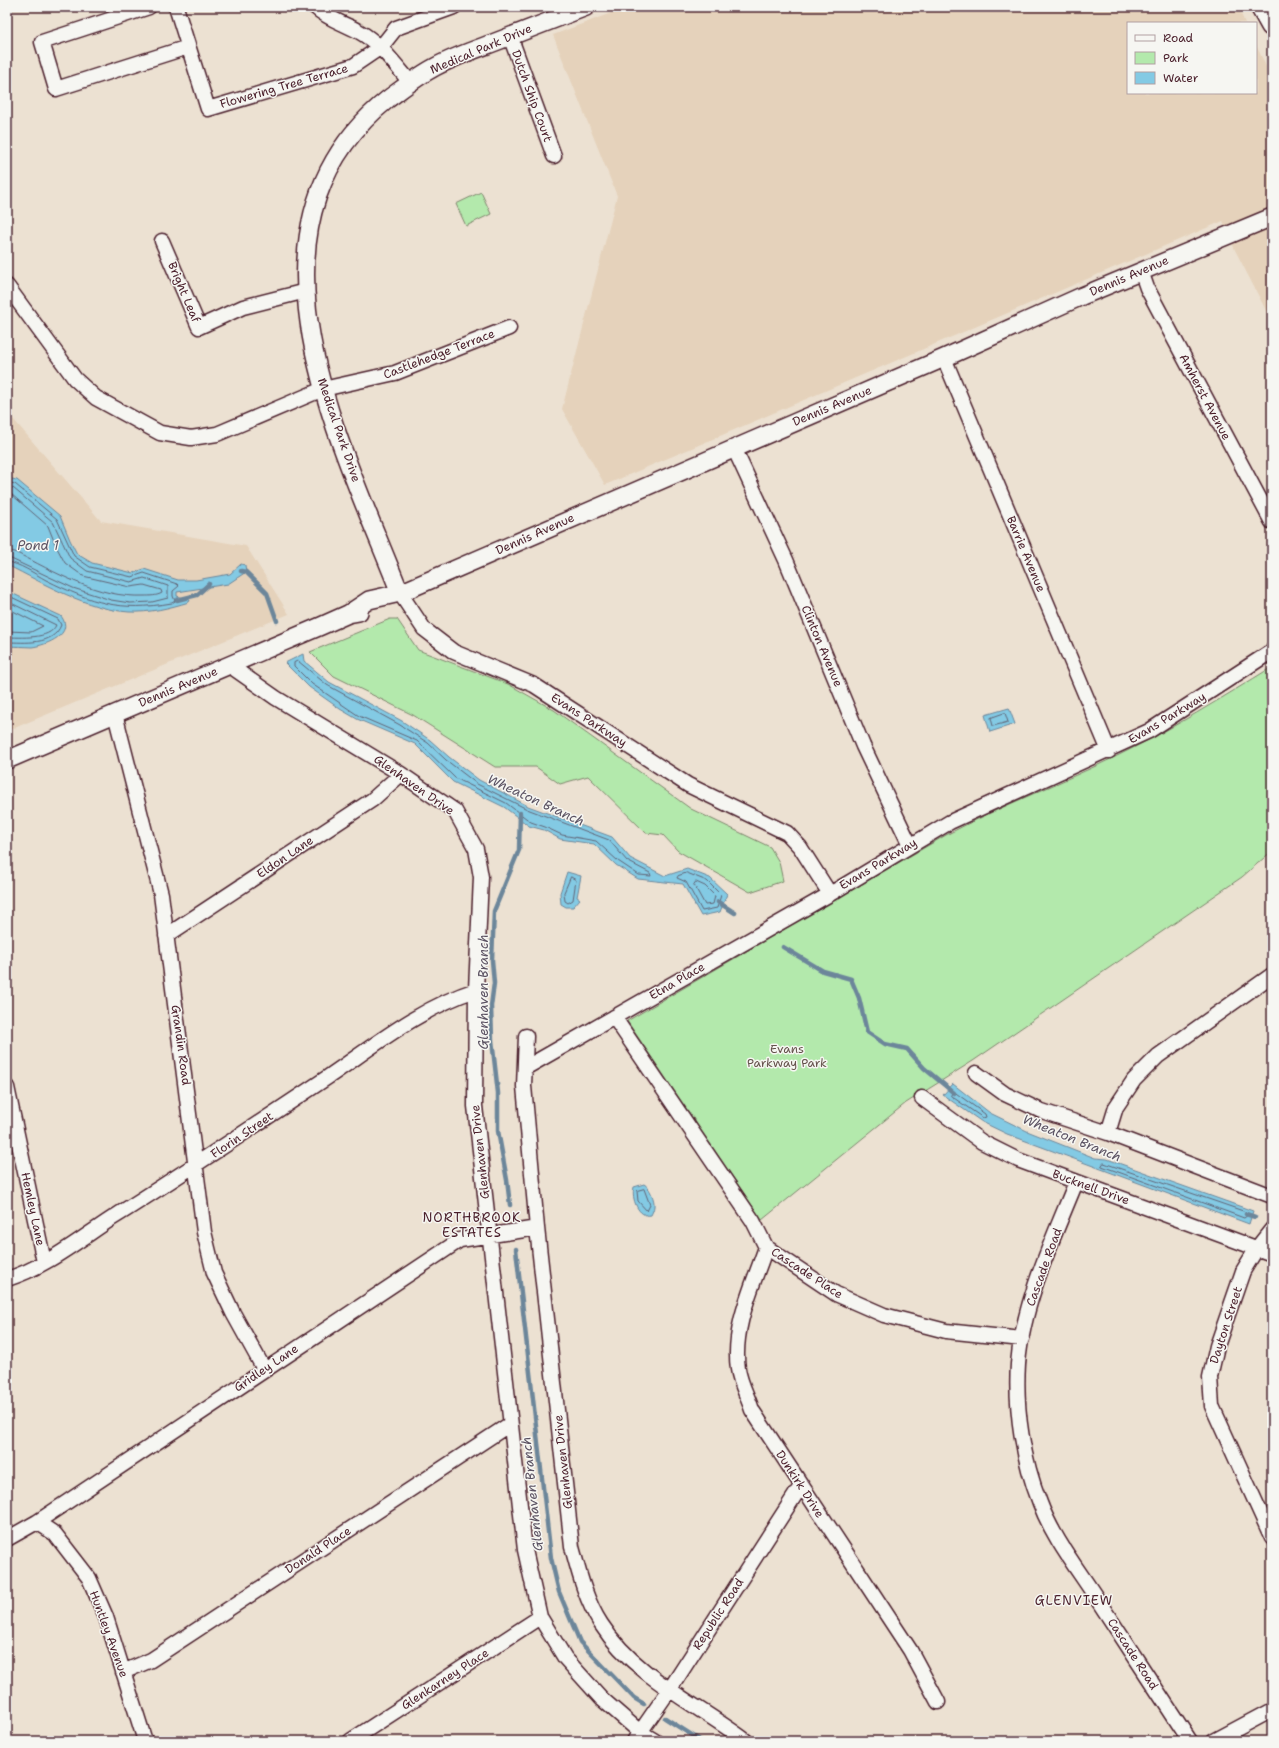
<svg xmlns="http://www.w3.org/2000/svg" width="1279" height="1748" font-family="'Shantell Sans',sans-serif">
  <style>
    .built { fill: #e5d2bb }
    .green { fill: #b3e9ac; stroke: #7e846c }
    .water { fill: #83cae4; stroke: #6c869a }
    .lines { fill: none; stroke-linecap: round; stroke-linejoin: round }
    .shore { stroke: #616375; stroke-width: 1 }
    .stream { stroke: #6c869a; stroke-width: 4.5 }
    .minor-casing { stroke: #4a1f2b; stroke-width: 17 }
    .tertiary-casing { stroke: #4a1f2b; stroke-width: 20 }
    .primary-casing { stroke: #4a1f2b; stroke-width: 25 }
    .minor { stroke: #f6f6f2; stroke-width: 14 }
    .tertiary { stroke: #f6f6f2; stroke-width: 17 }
    .primary { stroke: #f6f6f2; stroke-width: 22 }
    .labels { text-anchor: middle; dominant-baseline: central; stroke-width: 3; stroke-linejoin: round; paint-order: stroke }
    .street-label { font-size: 12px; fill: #4a1f2b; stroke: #f6f6f2 }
    .park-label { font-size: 12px; fill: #64524b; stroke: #f6f6f2 }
    .water-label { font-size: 13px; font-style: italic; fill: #5b5262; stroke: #f6f6f2 }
    .neighbourhood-label { font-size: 13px; letter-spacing: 1px; fill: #4a1f2b; stroke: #f6f6f2 }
  </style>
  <rect width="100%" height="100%" fill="#ece1d2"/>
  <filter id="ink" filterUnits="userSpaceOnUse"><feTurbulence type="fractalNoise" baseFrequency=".025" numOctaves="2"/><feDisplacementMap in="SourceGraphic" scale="8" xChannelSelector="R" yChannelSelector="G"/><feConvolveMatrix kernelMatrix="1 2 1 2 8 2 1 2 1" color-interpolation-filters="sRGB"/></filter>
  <g filter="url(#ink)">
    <!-- built -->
    <path class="built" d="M627 7H1238L1245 23H1128V93H1256V45L1272 79V322L1235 250 1223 221 605 485 562 409 617 196 553 35Z
      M7 412 101 521 246 546 289 614 7 731Z"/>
    <!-- green -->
    <path class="green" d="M481 192 491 214 466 226 456 204Z
      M390 619H397L418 650 508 684 554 710 691 809 770 847 779 862 783 881 750 892 678 851 663 835 646 833 588 776 560 784 536 767H495L413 715 334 676 310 652Z
      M1272 667V851L1242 877 973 1061 906 1103 762 1220 627 1021 946 835C1002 805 1062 783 1119 755 1172 729 1222 698 1272 667Z"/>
    <!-- water -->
    <path class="water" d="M7 478 17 480 60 516 70 540 77 554 92 563 133 573 144 569 178 580H196L230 574 241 564 245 565 246 572 228 584 177 592V596L190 600 189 602C169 608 150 613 129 612 86 609 45 584 7 565Z
      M7 591 61 616C75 634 47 645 32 647 24 647 15 646 7 646Z
      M303 654 304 661 329 682 402 721 430 740 449 757 479 780 528 806 612 837 630 858 665 876 687 869 710 878 727 894 720 912 701 916 683 884 638 879 616 865 594 844 560 839 544 830 529 826 504 807 453 782 415 744 357 719 340 709 309 687 285 663Z
      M1009 708 1015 724 990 732 985 715Z
      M567 872 581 876 577 897 580 899 573 907H566L561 904 560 893Z
      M953 1084 990 1113 1027 1131 1095 1158 1107 1159 1253 1211 1249 1224 1007 1134 982 1122 943 1095Z
      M644 1184C650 1187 655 1201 654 1206 654 1209 652 1213 651 1215 638 1218 631 1198 634 1187Z"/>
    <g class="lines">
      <!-- shore -->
      <path class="shore" d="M7 482 15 484 57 519 74 556 90 567 132 577 144 573 177 584 179 586 173 591V596L175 601 172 603C119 612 93 603 46 580 35 574 19 563 7 562
        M7 487 13 488 53 522 70 558 87 571 131 582 144 578 168 586V598L152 602 130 603 111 600 73 588 7 557
        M7 493 11 494 48 526 56 546 65 563 83 576 130 587 144 585 161 590 162 593C157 596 150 596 144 596 97 598 55 572 15 552L7 551
        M7 595 58 619 61 625C53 646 25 642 7 642
        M7 601 56 625C50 640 20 637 7 637
        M7 608 43 626 31 632 7 631
        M298 661 327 685 400 725 428 743 446 760 477 784 527 809 609 840 627 861 650 873 651 876 639 875 618 861 596 841 562 835 545 827 531 822 506 803 455 778 417 741 359 716 312 684 294 666V663Z
        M1005 713 1008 722 993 726 991 718Z
        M687 873 707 881 721 895 717 908 702 911 686 882 677 878 678 876Z
        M571 877 576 880 573 900 568 903 565 901 564 893Z
        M696 882 705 886 715 896 713 904 705 905 694 885Z
        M953 1091 985 1114 986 1117 983 1118 951 1096Z
        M1104 1163 1246 1212 1248 1215 1244 1218 1110 1169 1102 1166Z
        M644 1189 650 1205 647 1211 638 1201 637 1191Z"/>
      <!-- stream -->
      <path class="stream" d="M241 571 246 572 267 593 277 621
        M177 600 197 595 209 584
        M718 902 735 913
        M783 947 823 971 851 979 859 998 867 1032 885 1044 907 1049 924 1068 954 1093
        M510 1205 507 1180 498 1131V1093L492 1040 491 1006 494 983 492 960 494 911 519 850 520 813
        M1246 1214 1255 1217
        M516 1249 551 1558 559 1592 580 1642 634 1698 644 1704
        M665 1718 701 1741"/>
      <!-- minor casing -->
      <g class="minor-casing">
        <path id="minor" d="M149 7 42 42 56 89 188 47
          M176 7 208 109 353 66 381 47 396 28 454 7
          M315 7C328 19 343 23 358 31 380 43 394 63 410 82
          M510 36 554 156
          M162 241 199 327 243 307 306 291
          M1141 271 1147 288 1272 522
          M7 286 75 379 96 398 160 433 191 438 217 434 323 389 395 373 509 328
          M944 358 1109 751
          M734 448 786 560 863 746 910 845
          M400 593 424 629 454 652 534 685 688 785 787 833 800 847 830 894
          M229 665 276 698 401 774 455 811 476 849 481 877 476 990 475 1106 525 1550 540 1617 565 1658 602 1699 640 1732 655 1741
          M115 714 161 894 204 1232 214 1273 233 1313 264 1369
          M166 936 372 800 401 774
          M614 1017 753 1221 766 1247 836 1294 884 1315 946 1331 1022 1339
          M526 1036 524 1086 537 1228 572 1547C579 1573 586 1601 601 1624 635 1677 697 1704 746 1741
          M525 1068 830 894 950 822 1149 731 1272 651
          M976 1073 1005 1094 1039 1110 1108 1133 1272 1196
          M7 1087 44 1262
          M922 1098 982 1142 1018 1160 1272 1254
          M1108 1133 1116 1107 1134 1080 1158 1056 1272 975
          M1076 1182C1053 1239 1023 1302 1018 1364 1015 1410 1023 1460 1040 1503 1053 1538 1077 1568 1097 1599 1128 1646 1159 1694 1190 1741
          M1272 1229 1257 1248 1243 1271 1217 1346 1210 1377 1212 1406 1272 1538
          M766 1247C753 1286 732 1327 738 1369 740 1383 748 1397 752 1410L910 1650 938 1702
          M7 1279C44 1268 79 1240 111 1219 184 1173 256 1125 328 1077 375 1045 422 1007 476 990
          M37 1522 55 1534 89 1578 106 1617 145 1741
          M7 1539 37 1522 460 1240 537 1228
          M123 1672 151 1660 510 1424
          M350 1741 540 1617
          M634 1741 670 1689 801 1486
          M1214 1741 1272 1710"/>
      </g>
      <!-- tertiary casing -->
      <g class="tertiary-casing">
        <path id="tertiary" d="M400 593C341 442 227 228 388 99 403 88 418 76 435 67 455 56 477 49 498 41 527 30 557 18 586 7
          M348 614 369 600 400 593 944 358 1082 296 1272 217
          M7 760 321 626 348 614 359 612"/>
      </g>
      <!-- primary casing -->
      <g class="primary-casing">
        <path id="primary" d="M1262 7 1272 25"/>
      </g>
      <!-- minor -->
      <use href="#minor" class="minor"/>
      <!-- tertiary -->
      <use href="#tertiary" class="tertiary"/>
      <!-- primary -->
      <use href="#primary" class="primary"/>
    </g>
  </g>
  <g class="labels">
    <!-- street labels -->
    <g class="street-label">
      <text transform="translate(481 49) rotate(-23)">Medical Park Drive</text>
      <text transform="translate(284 86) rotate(-16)">Flowering Tree Terrace</text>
      <text transform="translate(532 96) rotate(70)">Dutch Ship Court</text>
      <text transform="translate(1129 276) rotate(-23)">Dennis Avenue</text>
      <text transform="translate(184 292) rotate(67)">Bright Leaf</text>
      <text transform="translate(439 354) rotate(-21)">Castlehedge Terrace</text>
      <text transform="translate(1205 397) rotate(62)">Amherst Avenue</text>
      <text transform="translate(832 406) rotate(-23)">Dennis Avenue</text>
      <text transform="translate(339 430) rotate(71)">Medical Park Drive</text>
      <text transform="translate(535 534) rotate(-24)">Dennis Avenue</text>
      <text transform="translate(1026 554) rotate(67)">Barrie Avenue</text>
      <text transform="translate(822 646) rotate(67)">Clinton Avenue</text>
      <text transform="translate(178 687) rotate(-23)">Dennis Avenue</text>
      <text transform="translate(1167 718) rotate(-31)">Evans Parkway</text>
      <text transform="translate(589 720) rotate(33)">Evans Parkway</text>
      <text transform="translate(414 785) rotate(35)">Glenhaven Drive</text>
      <text transform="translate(285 857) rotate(-34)">Eldon Lane</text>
      <text transform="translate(878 864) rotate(-31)">Evans Parkway</text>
      <text transform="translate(677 981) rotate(-30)">Etna Place</text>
      <text transform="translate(181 1045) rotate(82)">Grandin Road</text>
      <text transform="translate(242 1135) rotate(-34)">Florin Street</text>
      <text transform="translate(480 1152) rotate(-96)">Glenhaven Drive</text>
      <text transform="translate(1091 1187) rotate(20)">Bucknell Drive</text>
      <text transform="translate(33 1209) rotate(78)">Hemley Lane</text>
      <text transform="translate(1044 1267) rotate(-70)">Cascade Road</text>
      <text transform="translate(807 1273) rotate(33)">Cascade Place</text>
      <text transform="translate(1226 1325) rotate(-72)">Dayton Street</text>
      <text transform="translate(266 1368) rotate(-34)">Gridley Lane</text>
      <text transform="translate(563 1462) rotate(-96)">Glenhaven Drive</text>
      <text transform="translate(800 1484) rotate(57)">Dunkirk Drive</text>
      <text transform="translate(318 1550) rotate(-33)">Donald Place</text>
      <text transform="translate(718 1614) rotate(-57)">Republic Road</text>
      <text transform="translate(109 1634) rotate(70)">Huntley Avenue</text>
      <text transform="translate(1133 1654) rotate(57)">Cascade Road</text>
      <text transform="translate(445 1679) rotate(-33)">Glenkarney Place</text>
    </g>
    <!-- park labels -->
    <g class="park-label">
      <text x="787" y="1049">Evans<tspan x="787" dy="14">Parkway Park</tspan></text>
    </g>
    <!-- water labels -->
    <g class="water-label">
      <text x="38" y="545">Pond 1</text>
      <text transform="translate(536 800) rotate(25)">Wheaton Branch</text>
      <text transform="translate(483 992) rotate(-90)">Glenhaven Branch</text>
      <text transform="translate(1072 1138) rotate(22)">Wheaton Branch</text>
      <text transform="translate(532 1494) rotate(-96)">Glenhaven Branch</text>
    </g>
    <!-- neighbourhood labels -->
    <g class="neighbourhood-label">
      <text x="472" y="1217">NORTHBROOK<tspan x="472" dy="15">ESTATES</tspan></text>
      <text x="1074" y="1600">GLENVIEW</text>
    </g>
  </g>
  <!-- margin -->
  <rect width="1279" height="1748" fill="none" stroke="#f6f6f2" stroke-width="24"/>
  <rect x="12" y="12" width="1255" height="1724" fill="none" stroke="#4a1f2b" stroke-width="1.5" filter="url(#ink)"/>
  <!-- legend -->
  <rect x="1127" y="22" width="130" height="72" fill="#f6f6f2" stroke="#b1a0a2"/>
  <rect x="1135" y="35" width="20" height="6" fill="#f6f6f2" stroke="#b1a0a2"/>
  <text x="1163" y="42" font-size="12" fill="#4a1f2b">Road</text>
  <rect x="1135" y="52" width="20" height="12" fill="#b3e9ac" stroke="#b1a0a2"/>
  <text x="1163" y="62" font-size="12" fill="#4a1f2b">Park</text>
  <rect x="1135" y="72" width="20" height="12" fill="#83cae4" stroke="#b1a0a2"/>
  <text x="1163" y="82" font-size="12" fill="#4a1f2b">Water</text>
</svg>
